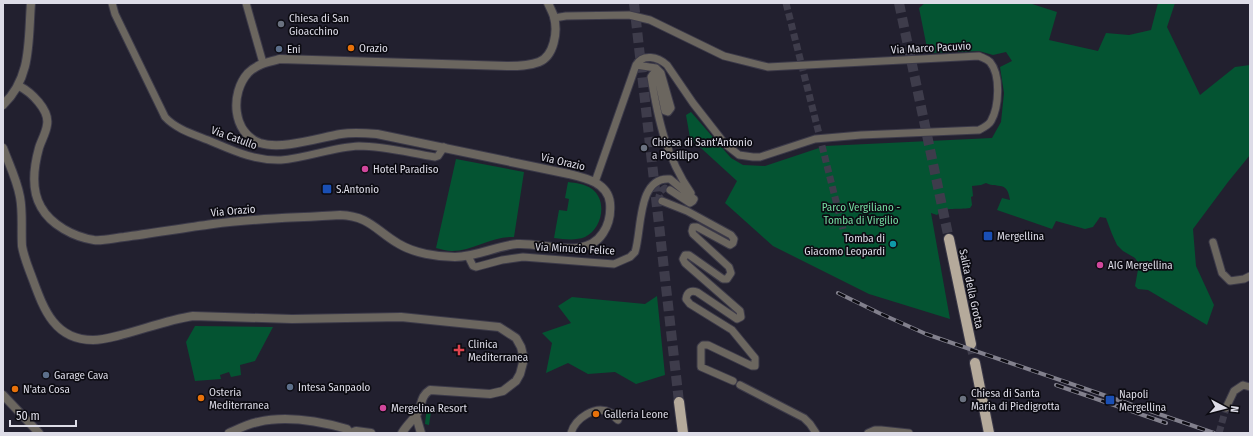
<svg xmlns="http://www.w3.org/2000/svg" width="1253" height="436" font-family="'Fira Sans Condensed',sans-serif">
  <style>
    .green { fill: #045432 }
    .lines { fill: none; stroke-linecap: round; stroke-linejoin: round }
    .minor-tunnel { stroke: #3e3c4b; stroke-width: 7; stroke-dasharray: 7 3.5; stroke-linecap: butt }
    .primary-tunnel { stroke: #3e3c4b; stroke-width: 10; stroke-dasharray: 10 5; stroke-linecap: butt }
    .minor-casing { stroke: #3c3a49; stroke-width: 9 }
    .tertiary-casing { stroke: #3c3a49; stroke-width: 10 }
    .primary-casing { stroke: #3c3a49; stroke-width: 12 }
    .minor { stroke: #6b665f; stroke-width: 7 }
    .tertiary { stroke: #6b665f; stroke-width: 8 }
    .primary { stroke: #b5aa9b; stroke-width: 10 }
    .rail-casing { stroke: #82808d; stroke-width: 4 }
    .rail { stroke: #0c0b12; stroke-width: 2.5; stroke-dasharray: 8; stroke-linecap: butt }
    .worship-dot { fill: #6b7280; stroke: #0c0b12; stroke-width: 1.5 }
    .food-dot { fill: #e8710a; stroke: #0c0b12; stroke-width: 1.5 }
    .service-dot { fill: #5c6f8a; stroke: #0c0b12; stroke-width: 1.5 }
    .hotel-dot { fill: #d1479c; stroke: #0c0b12; stroke-width: 1.5 }
    .transit-dot { fill: #1a4fb4; stroke: #0c0b12; stroke-width: 1.5 }
    .culture-dot { fill: #0f9aa8; stroke: #0c0b12; stroke-width: 1.5 }
    .health-dot { fill: #e0444e; stroke: #0c0b12; stroke-width: 1.5 }
    .labels { text-anchor: middle; dominant-baseline: central; stroke-width: 3.5; stroke-linejoin: round; paint-order: stroke }
    .poi-label { font-size: 11px; fill: #dddce7; stroke: #0c0b12; text-anchor: start }
    .street-label { font-size: 11px; fill: #dddce7; stroke: #0c0b12 }
    .park-label { font-size: 11px; fill: #75dba1; stroke: #0c0b12 }
  </style>
  <rect width="100%" height="100%" fill="#22202f"/>
  <!-- green -->
  <path class="green" d="M925 3H1029L1057 12 1049 40 1098 51 1106 33 1129 35 1151 30 1158 3H1175L1167 27 1200 95 1235 67 1250 65V155L1228 182 1193 229 1196 266 1214 305 1207 325 1148 290 1138 289 1135 286 1139 264 1135 258 1123 251 1117 245 1112 234 1106 218 1100 217 1093 227 1085 229 1056 221 1052 229 997 210 1002 198 1010 200C1007 180 999 189 986 183L981 185 972 186 973 196 971 197 972 205 970 208C959 210 946 206 937 215L931 213 950 319 869 294 773 246 725 203 737 181 690 138 686 115 691 112 731 158 743 165 765 166 825 146 992 138 1001 122 1004 93 1000 67 1012 61 1006 52 993 55 979 51 928 53 919 8Z
    M456 159 524 172 514 237C492 236 473 251 452 251 447 251 441 249 436 248Z
    M568 182C576 183 585 184 592 189 608 201 602 229 585 237 575 241 564 239 554 238L559 210 567 211 569 199 565 198Z
    M657 296 665 375 636 384 615 372 588 374 568 363 546 373 552 343 542 333 571 323 558 306 572 297 645 304Z
    M195 326 273 327 255 361 240 365 241 375 231 377 229 372 220 375 221 379 195 381 186 342Z
    M427 405H432L429 425 425 424Z"/>
  <g class="lines">
    <!-- minor-tunnel -->
    <path class="minor-tunnel" d="M786 3 843 229
      M662 201 659 196 661 191 665 188 670 190
      M1219 433 1226 408"/>
    <!-- primary-tunnel -->
    <path class="primary-tunnel" d="M634 3 679 402
      M899 3 949 239
      M971 344 975 363"/>
    <!-- minor casing -->
    <g class="minor-casing">
      <path id="minor" d="M112 3 115 14 165 117C176 129 193 134 208 140 232 150 254 161 281 160 307 158 333 147 359 146 384 146 410 153 435 157L438 156 444 147
        M246 3 263 63
        M554 18 566 16 629 15 650 20 724 56 768 67 979 56C983 58 987 59 990 62 1001 75 999 107 991 121 989 125 983 128 979 130L861 135 815 139 760 157H753L739 155 725 144 693 103 667 65C658 57 643 53 636 65L595 182
        M636 65 656 68 661 73 671 108 668 112 665 111 658 78 656 75 653 74 651 77C658 119 666 157 691 193
        M670 190 690 203 693 201 694 199
        M662 201 687 211 731 235 734 239 733 243 730 245 697 227H693L692 231 693 234 729 267 731 273 727 279H723L689 255H685L683 259 685 263 740 311 741 317 737 319 697 292C691 290 687 292 686 299L690 304 732 330 755 358V366H752L708 345H703L701 347V367L733 381
        M1213 242 1222 273 1230 281 1244 279 1250 276
        M468 256 473 266 476 267 502 260 523 257 614 264 630 257 635 252C642 231 637 176 670 179L694 199
        M740 385 804 418 810 424 816 433
        M1226 408 1234 391 1243 385 1250 387
        M571 433C575 419 595 404 611 413 613 415 615 418 618 420
        M868 433 875 430H881
        M881 433V430L909 433"/>
    </g>
    <!-- tertiary casing -->
    <g class="tertiary-casing">
      <path id="tertiary" d="M19 86C31 92 50 110 47 125 46 133 41 141 39 148 34 166 31 190 41 207 51 225 74 237 94 240 103 241 114 238 124 237 154 233 183 228 213 224 255 218 298 218 340 215 370 216 376 231 399 244 414 253 437 257 455 257 476 257 496 246 517 244 544 242 585 261 603 233 609 224 611 214 610 203 608 183 586 178 569 174L377 134C365 133 353 132 341 134 318 138 282 150 260 143 232 133 230 93 248 73 257 64 268 62 280 59L507 66C518 66 529 66 539 62 554 56 558 32 554 17 553 13 550 8 548 3
        M3 105C32 77 28 41 31 3
        M3 148C9 164 17 180 20 197 23 213 21 229 22 246 24 258 29 269 33 280 44 310 55 340 93 340 101 340 109 338 117 336 142 330 167 320 193 316L292 319 401 317 499 327 516 338 521 347 524 359 520 374 516 381 503 391 490 394 430 390C419 397 423 406 416 415 412 421 406 426 402 433
        M3 395 39 433
        M416 416 421 433
        M229 433C238 429 248 424 258 422 287 415 319 421 347 429L349 433
        M351 433 356 431 371 433"/>
    </g>
    <!-- primary casing -->
    <g class="primary-casing">
      <path id="primary" d="M949 239 971 344
        M975 363 989 433
        M679 402 683 433"/>
    </g>
    <!-- minor -->
    <use href="#minor" class="minor"/>
    <!-- tertiary -->
    <use href="#tertiary" class="tertiary"/>
    <!-- primary -->
    <use href="#primary" class="primary"/>
    <!-- rail casing -->
    <g class="rail-casing">
      <path id="rail" d="M838 293 879 313 926 334 1214 433
        M1056 385 1166 423"/>
    </g>
    <!-- rail -->
    <use href="#rail" class="rail"/>
  </g>
  <!-- markers -->
  <g class="worship-dot">
    <circle cx="281" cy="24" r="4"/>
    <circle cx="644" cy="148" r="4"/>
    <circle cx="963" cy="399" r="4"/>
  </g>
  <g class="food-dot">
    <circle cx="351" cy="48" r="4"/>
    <circle cx="15" cy="389" r="4"/>
    <circle cx="201" cy="398" r="4"/>
    <circle cx="596" cy="414" r="4"/>
  </g>
  <g class="service-dot">
    <circle cx="279" cy="49" r="4"/>
    <circle cx="46" cy="375" r="4"/>
    <circle cx="290" cy="387" r="4"/>
  </g>
  <g class="hotel-dot">
    <circle cx="365" cy="169" r="4"/>
    <circle cx="1100" cy="265" r="4"/>
    <circle cx="383" cy="408" r="4"/>
  </g>
  <g class="transit-dot">
    <rect x="322" y="184" width="10" height="10" rx="2"/>
    <rect x="983" y="231" width="10" height="10" rx="2"/>
    <rect x="1105" y="395" width="10" height="10" rx="2"/>
  </g>
  <circle class="culture-dot" cx="893" cy="244" r="4"/>
  <path class="health-dot" d="M457 344h4v4h4v4h-4v4h-4v-4h-4v-4h4z"/>
  <g class="labels">
    <!-- poi labels -->
    <g class="poi-label">
      <text x="289" y="18">Chiesa di San<tspan x="289" dy="13">Gioacchino</tspan></text>
      <text x="359" y="48">Orazio</text>
      <text x="287" y="49">Eni</text>
      <text x="652" y="142">Chiesa di Sant'Antonio<tspan x="652" dy="13">a Posillipo</tspan></text>
      <text x="373" y="169">Hotel Paradiso</text>
      <text x="336" y="189">S.Antonio</text>
      <text x="997" y="236">Mergellina</text>
      <text x="885" y="238" text-anchor="end">Tomba di<tspan x="885" dy="13">Giacomo Leopardi</tspan></text>
      <text x="1108" y="265">AIG Mergellina</text>
      <text x="468" y="344">Clinica<tspan x="468" dy="13">Mediterranea</tspan></text>
      <text x="54" y="375">Garage Cava</text>
      <text x="298" y="387">Intesa Sanpaolo</text>
      <text x="23" y="389">N'ata Cosa</text>
      <text x="209" y="392">Osteria<tspan x="209" dy="13">Mediterranea</tspan></text>
      <text x="971" y="393">Chiesa di Santa<tspan x="971" dy="13">Maria di Piedigrotta</tspan></text>
      <text x="1119" y="394">Napoli<tspan x="1119" dy="13">Mergellina</tspan></text>
      <text x="391" y="408">Mergelina Resort</text>
      <text x="604" y="414">Galleria Leone</text>
    </g>
    <!-- street labels -->
    <g class="street-label">
      <text transform="translate(931 48) rotate(-3)">Via Marco Pacuvio</text>
      <text transform="translate(234 138) rotate(20)">Via Catullo</text>
      <text transform="translate(563 162) rotate(13)">Via Orazio</text>
      <text transform="translate(233 211) rotate(-5)">Via Orazio</text>
      <text transform="translate(575 249) rotate(3)">Via Minucio Felice</text>
      <text transform="translate(971 289) rotate(78)">Salita della Grotta</text>
    </g>
    <!-- park labels -->
    <g class="park-label">
      <text x="861" y="207">Parco Vergiliano -<tspan x="861" dy="13">Tomba di Virgilio</tspan></text>
    </g>
  </g>
  <!-- border -->
  <rect width="1253" height="436" fill="none" stroke="#dddce7" stroke-width="8"/>
  <!-- north arrow -->
  <g transform="translate(1225 408) rotate(97)" stroke="#0c0b12" stroke-width="3" paint-order="stroke">
  <path d="M0-3L7 15L0 10L-7 15Z" fill="#dddce7"/>
  <text y="-6" font-size="11" font-weight="bold" text-anchor="middle" fill="#dddce7">N</text>
  </g>
  <!-- scale -->
  <path d="M10 420v6h66v-6" fill="none" stroke="#dddce7" stroke-width="2"/>
  <text x="16" y="420" font-size="12" fill="#dddce7" stroke="#0c0b12" stroke-width="3" paint-order="stroke">50 m</text>
</svg>
